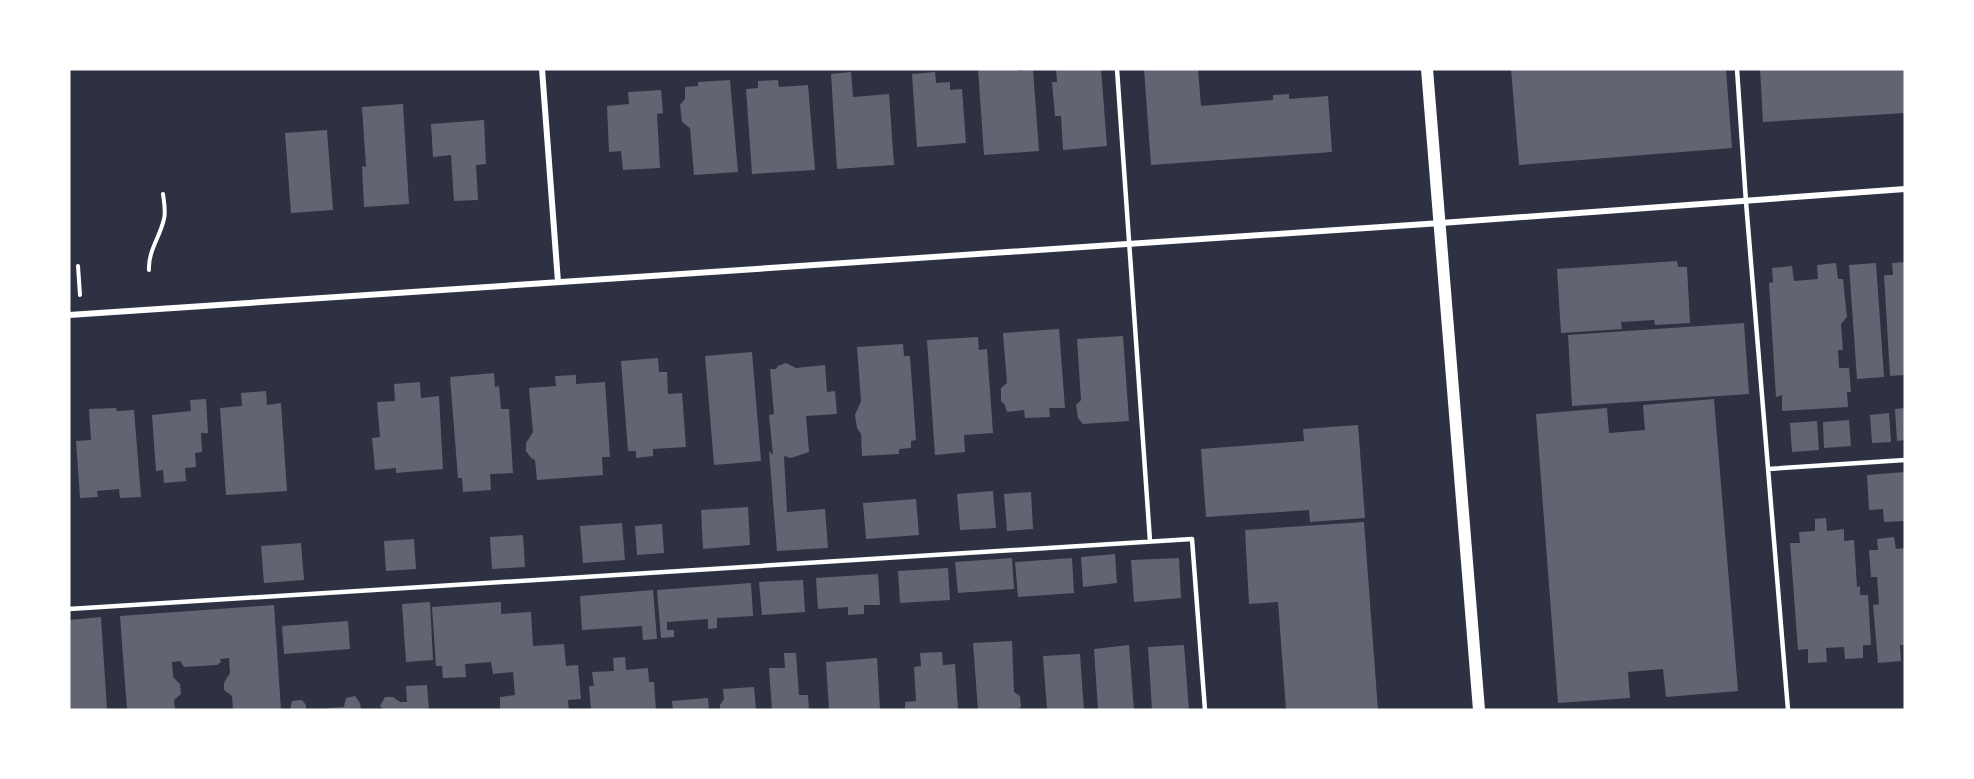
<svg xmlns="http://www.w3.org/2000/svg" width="1974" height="779" font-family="'Asap Condensed',sans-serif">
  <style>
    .building { fill: #626471 }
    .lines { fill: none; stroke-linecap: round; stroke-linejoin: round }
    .path { stroke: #fff; stroke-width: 4 }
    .service { stroke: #fff; stroke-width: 4.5 }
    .minor { stroke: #fff; stroke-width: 6 }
    .secondary { stroke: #fff; stroke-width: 12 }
  </style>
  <rect width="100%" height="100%" fill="#2d3142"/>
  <!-- building -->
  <path class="building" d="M978 69H1018V71L1033 70 1039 151 984 155Z
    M1056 69H1101L1107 146 1063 150 1061 116H1055L1052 82H1057Z
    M1144 69H1198L1201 106 1273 100V95L1289 94V99L1328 96 1332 152 1151 165Z
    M1511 69H1726L1732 148 1519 165Z
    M1760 69H1905V113L1763 122Z
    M851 72 853 97 889 94 894 165 837 169 831 74Z
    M935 72 936 83 950 82V90L962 89 966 143 917 147 912 74Z
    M730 80 738 172 694 175 690 128 682 122 680 105 685 99V87L698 86V82Z
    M778 80 779 87 808 85 815 170 752 174 746 89 758 88V81Z
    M661 90 663 113 657 114 660 168 623 170 621 151 609 152 607 106 629 104 628 92Z
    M403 104 409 204 364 207 362 166 366 167 362 107Z
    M484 120 486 164 476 165 478 200 454 201 451 155 433 157 431 124Z
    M327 130 333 210 291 213 285 133Z
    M1677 261 1678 267H1687L1690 323 1655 325 1654 320 1621 322 1622 329 1561 333 1557 269Z
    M1905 262V375L1890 376 1884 275H1893L1892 263Z
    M1836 263 1838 279H1843L1847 317 1841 324 1843 350H1838L1839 368H1849L1851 392H1847L1848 407 1782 411V395L1776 397 1769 283 1773 282 1772 268 1792 266 1794 281 1818 279 1817 265Z
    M1876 263 1884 377 1857 379 1849 265Z
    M1744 323 1749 394 1572 406 1568 335Z
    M1059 329 1065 408H1049L1050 417 1025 418 1024 410 1007 412 1005 405 1001 401V388L1007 383 1003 333Z
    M1123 336 1129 421 1083 424 1078 418 1076 405 1081 400 1077 339Z
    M978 337 979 350 987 349 993 433 964 435 965 452 935 455 927 340Z
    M903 344 904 356H910L916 440 911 441V448L899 449V454L862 456 861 434 857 428 855 415 861 401 857 347Z
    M752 352 761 461 714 465 705 356Z
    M658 358 659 372H667L668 394 682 393 686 447 653 449V456L636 458V451H628L621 361Z
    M786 363 796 368 825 365 827 392 835 391 837 414 806 416 809 452 791 458 784 456 787 512 825 509 828 548 777 551 769 451 773 455 769 415 774 414 770 369H776L778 366Z
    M494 373 495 387 499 386 501 409H509L513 473 490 474 491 490 463 492 462 478H458L450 377Z
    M576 375V384L605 382 610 457H602L603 475 537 480 535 460 531 458 526 451V443L533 432 529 388 556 386 555 376Z
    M420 382 421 398 439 396 443 469 396 473V468L375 470 372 438 380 437 377 402 395 401 394 384Z
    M266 391 267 405 281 403 287 491 226 495 220 408 242 406 241 393Z
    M206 399 208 433H201L202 452 195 453 196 467 185 468 186 481 164 483 163 470 156 471 152 415 191 411 190 400Z
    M1714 399 1738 691 1666 697 1663 669 1628 672 1630 698 1558 703 1536 414 1607 408 1609 433 1645 430 1643 405Z
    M116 408 117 411 134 410 141 497 120 498 119 489 97 491 98 497 80 498 76 441 91 440 89 409Z
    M1905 408V440L1897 441 1895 409Z
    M1889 413 1891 442 1872 443 1870 415Z
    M1849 420 1851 446 1824 448 1823 422Z
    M1817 421 1819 450 1792 452 1790 423Z
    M1358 425 1365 518 1310 522 1309 510 1206 517 1201 449 1304 441 1303 429Z
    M1905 472V521L1884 522 1883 509 1869 510 1867 475Z
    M993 491 996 528 960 530 957 494Z
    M1031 492 1033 529 1007 531 1004 494Z
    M916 499 919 535 866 539 863 503Z
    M748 507 750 545 703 549 701 510Z
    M1826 518 1827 531 1844 529V541L1854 540 1857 587 1860 586V595H1868L1871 645H1863V658L1845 659 1844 647 1826 648 1827 662 1808 663V649L1798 650 1790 543H1800L1799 532 1815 531V519Z
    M1364 522 1378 710H1286L1278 602 1249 604 1245 530Z
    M622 523 625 560 583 563 580 526Z
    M662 524 664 553 637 555 635 526Z
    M523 535 525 567 492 569 490 537Z
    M1894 537 1896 549 1905 548V645H1900L1901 661 1878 663 1873 605 1879 604 1877 577H1871L1869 550H1878L1877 539Z
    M414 539 416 569 386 571 384 541Z
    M301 543 304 580 264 583 261 546Z
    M1115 554 1117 583 1083 587 1081 557Z
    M1012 558 1014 589 958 593 955 562Z
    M1072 558 1074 593 1018 597 1015 562Z
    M1179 558 1181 598 1134 602 1131 560Z
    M948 568 950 600 900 603 898 571Z
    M878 574 880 605H864V614L848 615V607L818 609 816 578Z
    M803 580 805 612 762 615 759 582Z
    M751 583 753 616 717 618V628L708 629V619L667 622V630H674V637L661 638 657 590Z
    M653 590 657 639 643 640 642 626 582 630 580 596Z
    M430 602 433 660 406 662 402 604Z
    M501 602V614L531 612 533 646 564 644 566 666 578 665 581 699 568 700 569 710H500V697L515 695 513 672 493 674 491 662 465 664 466 677 443 678 442 666H436L432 607Z
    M274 605 281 710H233L232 696 224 690V683L230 673 229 658 220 659 221 662 217 665 184 667 180 661 172 662 173 677 180 684 181 694 174 700 175 710H127L120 616Z
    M101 617 107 710H69V620Z
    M348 621 350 649 284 654 282 626Z
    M1012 641 1014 692 1020 696 1021 707 1016 710H978L973 643Z
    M1129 645 1134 710H1098L1094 649Z
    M1184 645 1189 710H1152L1148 647Z
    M942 652 943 665 955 664 958 710H905V702L916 701 914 667 921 666 920 653Z
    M784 653H796L799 695H808L809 710H772L769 668H785Z
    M1080 654 1084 710H1047L1043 656Z
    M625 657 626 670 648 668 649 682H654L656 710H591L589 686H594L592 672 614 671 613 658Z
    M877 658 880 710H829L826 662Z
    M427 685 429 710H384L380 706 385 697H393L400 702H407L406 686Z
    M754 687 756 710H720V705L724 699 723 689Z
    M355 696 360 703 361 710H327V708L344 707 346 698Z
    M708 698 709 710H673L672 701Z
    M302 700 306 705V710H290L292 701Z"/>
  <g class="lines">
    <!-- path -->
    <path class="path" d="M78 266 80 295
      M149 270C148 251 160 237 164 219 166 211 164 202 163 194"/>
    <!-- service -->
    <path class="service" d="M1117 69 1150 541
      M1737 69 1746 202 1788 710
      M1768 469 1905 460
      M69 609 1192 539 1205 710"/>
    <!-- minor -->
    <path class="minor" d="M542 69 558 282
      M69 315 1441 223 1905 189"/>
    <!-- secondary -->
    <path class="secondary" d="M1427 69 1479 710"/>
  </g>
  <!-- border -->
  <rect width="1974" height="779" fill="none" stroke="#ffffff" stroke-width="141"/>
</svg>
